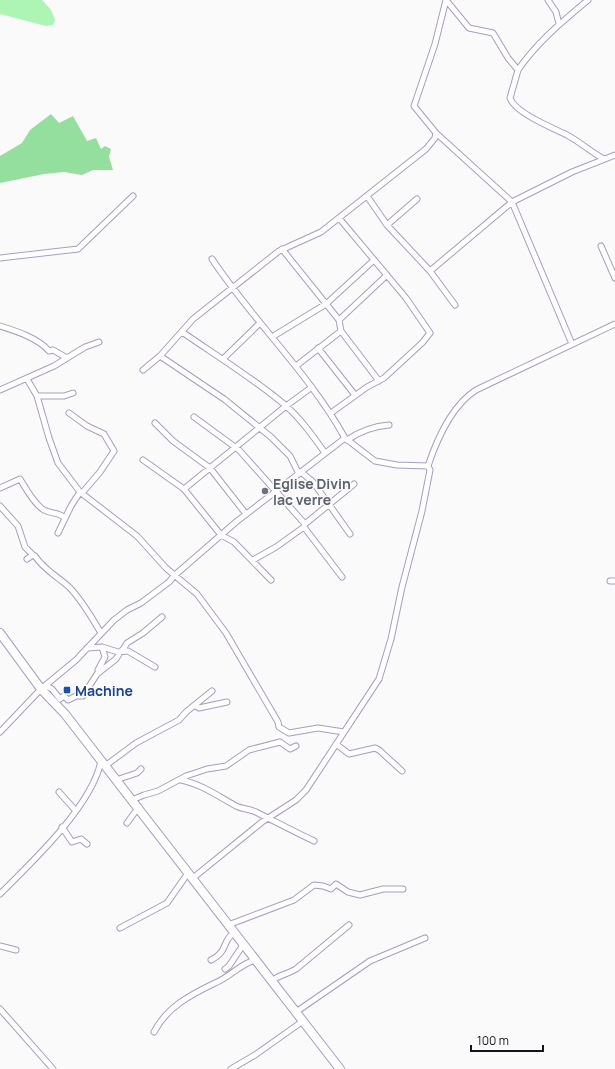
<svg xmlns="http://www.w3.org/2000/svg" width="615" height="1069" font-family="Manrope,sans-serif">
  <style>
    .green { fill: #acf5b4 }
    .forest { fill: #95df9e }
    .lines { fill: none; stroke-linecap: round; stroke-linejoin: round }
    .minor-casing { stroke: #a99dbe; stroke-width: 7 }
    .trunk-casing { stroke: #a99dbe; stroke-width: 10 }
    .minor { stroke: #fff; stroke-width: 5 }
    .trunk { stroke: #fff; stroke-width: 8 }
    .worship-dot { fill: #6b7280; stroke: #f9faf9; stroke-width: 1.5 }
    .transit-dot { fill: #1a4fb4; stroke: #f9faf9; stroke-width: 1.5 }
    .labels { text-anchor: middle; dominant-baseline: central; stroke-width: 3; stroke-linejoin: round; paint-order: stroke }
    .worship-label { font-size: 14px; font-weight: bold; fill: #5b616d; stroke: #f9faf9; text-anchor: start }
    .transit-label { font-size: 14px; font-weight: bold; fill: #164399; stroke: #f9faf9; text-anchor: start }
  </style>
  <rect width="100%" height="100%" fill="#f9faf9"/>
  <!-- green -->
  <path class="green" d="M0 0H42L51 10 55 20 53 25 46 26 0 14Z"/>
  <!-- forest -->
  <path class="forest" d="M51 114 59 123 73 116 87 141 96 138 101 149 105 146 111 149 109 157 113 170H93L82 175 64 172 44 174 0 183V156L22 143 30 130Z"/>
  <g class="lines">
    <!-- minor casing -->
    <g class="minor-casing">
      <path id="minor" d="M446 0 469 28 493 33 508 58 518 70 510 98C515 113 553 128 567 135 580 142 591 152 604 159
        M548 0 556 12 559 24
        M518 70C537 42 563 21 588 0
        M436 133 512 202 572 344
        M367 196 387 225 430 271 455 305
        M387 225 417 199
        M601 246 615 278
        M282 249 339 320
        M0 258 78 249 133 196
        M212 259C253 321 309 373 345 438
        M430 271 512 202 572 172 615 155
        M0 326C16 331 38 338 49 351L53 350 67 358
        M341 331 379 381
        M182 332C217 356 253 378 285 405 301 419 313 436 325 453
        M272 337 326 304 374 260
        M318 348 355 395
        M160 356 224 399 271 437 290 456 299 474
        M223 359 260 323
        M296 366 341 331 339 320 387 275
        M143 370 160 356 193 319 279 251 321 232 426 149 435 138 436 133 414 106 435 44 446 0
        M27 379 37 396 49 438 58 463 80 492 137 536 166 568 197 594 226 633 278 722 279 727 289 733 318 728 344 732
        M0 390 54 366 85 347 99 342
        M37 396H64L73 393
        M69 413 87 426 104 434 114 451 100 472 82 493
        M331 413 367 387 384 378 422 343 430 333 406 298 339 218
        M194 417 239 450 305 524 304 527 276 547 253 560
        M155 423 173 441 210 468 246 514
        M347 440C359 432 375 426 389 425
        M143 460 184 489 221 535 234 542 271 580
        M301 472 313 482 350 534
        M0 488 20 479C26 489 35 505 44 510 51 514 59 512 65 518
        M184 489 286 406 312 387
        M0 506 18 526 25 547 33 555
        M305 524 354 484
        M304 527 342 577
        M58 533 71 506 80 492
        M27 559 33 555 35 556C44 570 57 576 69 587 82 600 92 618 101 633
        M610 581H615
        M87 648 102 647 118 652 128 651 155 667
        M122 651 127 643 143 633 162 617
        M98 670 105 657 102 647
        M46 686 52 689 60 699 64 696 68 700 76 696H83L97 674 116 659 121 651
        M196 706 199 708 227 702
        M0 732 41 689 76 660 114 620 127 610 141 603 169 582 175 575 236 522 345 438 375 461 397 465 428 466
        M336 744 349 754 375 748 379 750 402 771
        M105 766 136 743 179 720 186 712 212 691
        M116 780 137 773 141 769
        M181 780C201 784 218 796 236 806 242 809 250 809 256 812 276 822 295 832 314 841
        M59 792 76 811
        M132 800 144 795 158 791 186 776 207 769 226 766 249 750 280 742 290 749 296 746
        M127 823 138 808
        M62 827 72 842 81 839 87 844
        M193 878 262 822 296 800 306 790 379 679 391 639 402 587 422 511 430 470 428 466C437 439 451 406 476 390L615 324
        M0 894C32 862 92 806 101 761
        M228 925 294 900 314 885 323 886 331 889 336 884 348 892 360 895 383 889H403
        M120 928 167 903 188 873
        M0 946 16 950
        M211 960C229 951 222 940 234 933
        M225 969 229 966 243 945
        M271 981C279 975 288 974 296 969L349 925
        M0 1009 53 1069
        M296 1012 370 961 425 938
        M154 1032C167 1007 190 995 215 983 230 977 240 964 255 960
        M231 1069 255 1055 303 1021"/>
    </g>
    <!-- trunk casing -->
    <g class="trunk-casing">
      <path id="trunk" d="M0 633 41 689 65 714 340 1069"/>
    </g>
    <!-- minor -->
    <use href="#minor" class="minor"/>
    <!-- trunk -->
    <use href="#trunk" class="trunk"/>
  </g>
  <!-- markers -->
  <circle class="worship-dot" cx="265" cy="491" r="4"/>
  <rect class="transit-dot" x="63" y="686" width="8" height="8" rx="2"/>
  <g class="labels">
    <!-- worship labels -->
    <g class="worship-label">
      <text x="273" y="483">Eglise Divin<tspan x="273" dy="16">lac verre</tspan></text>
    </g>
    <!-- transit labels -->
    <g class="transit-label">
      <text x="75" y="690">Machine</text>
    </g>
  </g>
  <!-- scale -->
  <path d="M471 1045v6h72v-6" fill="none" stroke="#16121e" stroke-width="2"/>
  <text x="477" y="1045" font-size="12" fill="#16121e" stroke="#f9faf9" stroke-width="3" paint-order="stroke">100 m</text>
</svg>
